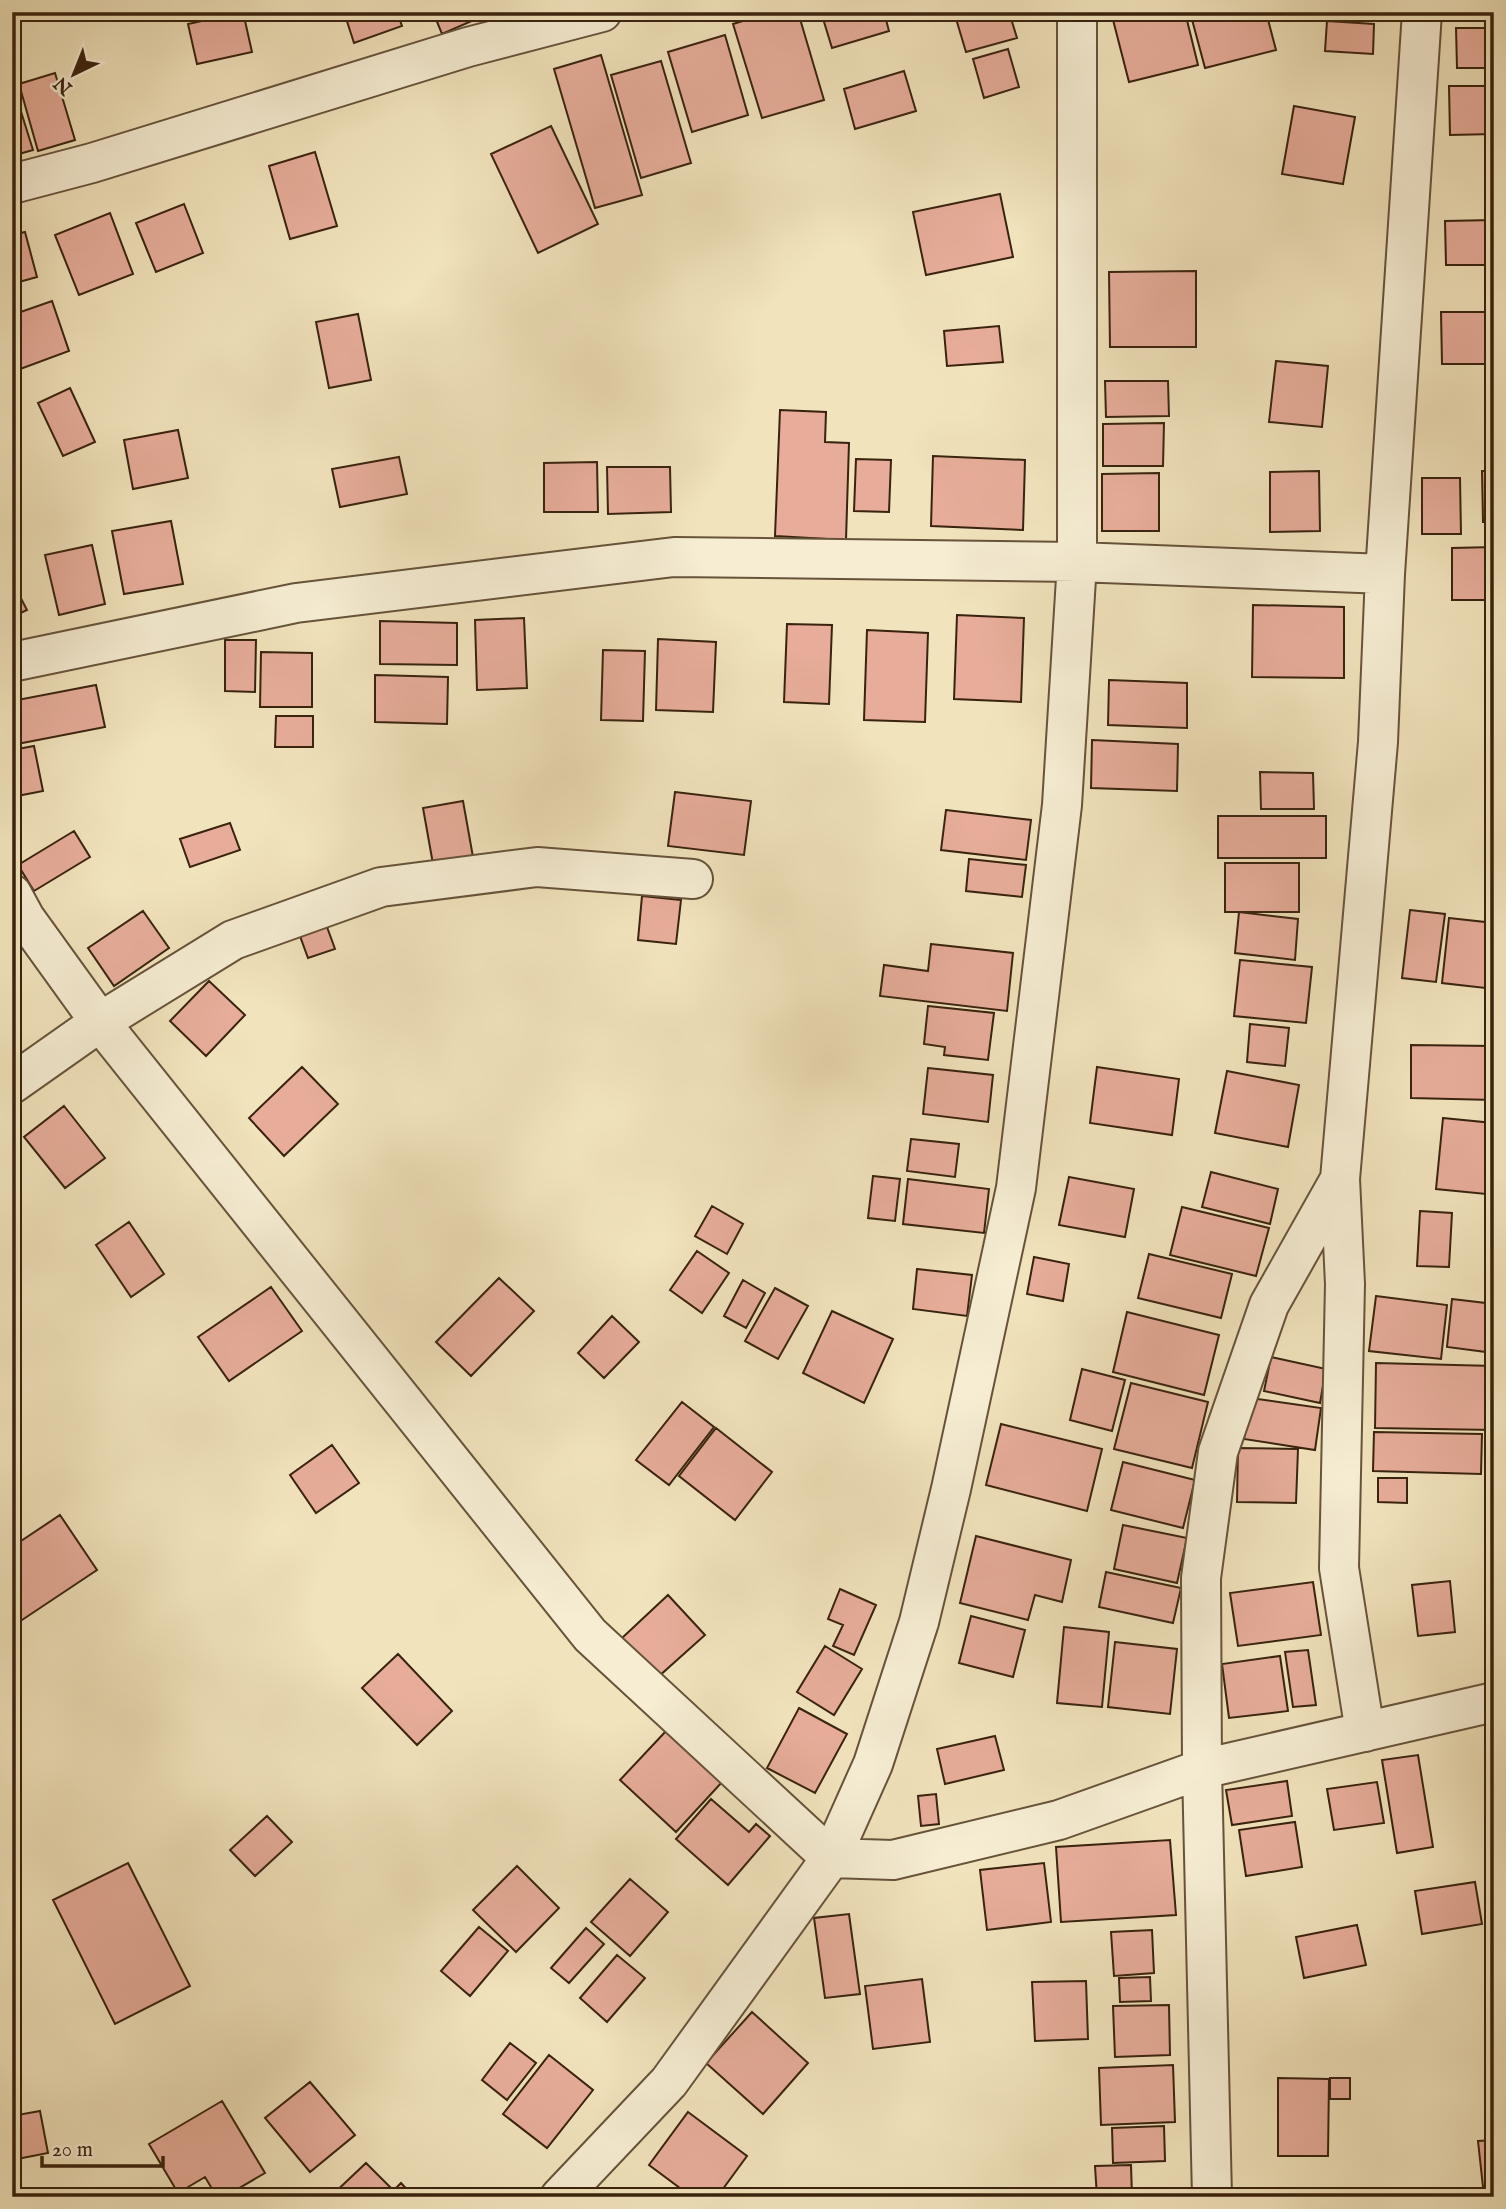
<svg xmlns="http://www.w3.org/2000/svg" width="1506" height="2209" font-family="'IM FELL English',serif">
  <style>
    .building { fill: #e7ad9a; stroke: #39230e; stroke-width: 2 }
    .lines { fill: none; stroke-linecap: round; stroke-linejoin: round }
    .street-casing { stroke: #67533a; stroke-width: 42 }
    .street { stroke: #f6edd3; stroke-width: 38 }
  </style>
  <rect width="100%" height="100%" fill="#f1e3bc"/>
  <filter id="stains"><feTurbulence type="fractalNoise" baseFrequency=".00286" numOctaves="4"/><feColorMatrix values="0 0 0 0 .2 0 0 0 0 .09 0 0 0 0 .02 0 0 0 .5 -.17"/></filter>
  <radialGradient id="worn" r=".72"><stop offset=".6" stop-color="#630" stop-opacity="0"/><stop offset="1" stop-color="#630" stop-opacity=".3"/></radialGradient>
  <!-- building -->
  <path class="building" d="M243 12 252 52 197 64 188 24Z
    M344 12H397L402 26 354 43Z
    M433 12H479L481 17 442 34Z
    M772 12H798L824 100 762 118 733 24Z
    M821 12H884L889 31 832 48Z
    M954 12H1009L1017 38 966 52Z
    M1111 12H1185L1198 65 1129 82Z
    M1190 12H1266L1276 50 1205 68Z
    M1327 21 1374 24 1373 54 1325 51Z
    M1456 28H1494V68H1457Z
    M725 35 748 115 692 132 668 52Z
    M1008 49 1019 87 984 98 973 59Z
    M601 55 642 195 595 208 554 69Z
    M661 61 691 163 641 178 611 75Z
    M904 71 916 111 855 129 844 89Z
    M55 73 75 140 38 151 19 84Z
    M1449 86H1494V134L1450 135Z
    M18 102 33 150 12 156V104Z
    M1294 106 1355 117 1343 184 1282 174Z
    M551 126 598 224 538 253 491 154Z
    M315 152 337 226 290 239 269 166Z
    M1000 194 1013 257 926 275 913 212Z
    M184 204 203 253 156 272 136 223Z
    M110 213 133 274 79 295 55 235Z
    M1493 220 1494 265H1446L1445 221Z
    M25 232 37 277 12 284V235Z
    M1196 271V347H1110L1109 272Z
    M52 301 69 351 12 372V315Z
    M1441 312H1494V364H1442Z
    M358 314 371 380 329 388 316 322Z
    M999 326 1003 362 947 366 944 331Z
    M1276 361 1328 366 1322 427 1269 422Z
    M1105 381H1168L1169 416 1106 417Z
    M70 388 95 442 63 456 38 403Z
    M780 410 826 412 825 442 849 443 846 540 775 536Z
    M1164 423 1163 466H1103V424Z
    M178 430 188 478 133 489 124 440Z
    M933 456 1025 460 1023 530 931 526Z
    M399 457 407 494 340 507 332 469Z
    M856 459 891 460 889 512 854 511Z
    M597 462 598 512H544V463Z
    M607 467H670L671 512 608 514Z
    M1319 471 1320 531 1270 532V472Z
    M1482 471H1494V522H1483Z
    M1159 473V531H1102V474Z
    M1422 478H1460L1461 534H1422Z
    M171 521 183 584 124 594 112 531Z
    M92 545 105 604 59 615 45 555Z
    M1494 547V600H1452V548Z
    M12 581 27 610 12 617Z
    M1253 605 1344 607V678L1252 677Z
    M957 615 1024 618 1021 702 954 699Z
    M524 618 527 688 477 690 475 620Z
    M380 621 457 623V665L380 664Z
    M787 624 832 625 829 704 784 702Z
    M867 630 928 633 925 722 864 720Z
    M658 639 716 642 713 712 656 710Z
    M225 640H256L255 692 225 691Z
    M603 650 645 651 643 721 601 720Z
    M261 652 312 653V707H260Z
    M375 675 448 677 447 724 375 722Z
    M1109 680 1187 683V728L1108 725Z
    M96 685 105 727 12 745V701Z
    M276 716H313V747H275Z
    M1092 740 1178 744 1177 791 1091 788Z
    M34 746 43 791 12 797V750Z
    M1260 772 1313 773 1314 809H1261Z
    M675 792 751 801 744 855 668 846Z
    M463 801 473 857 433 864 423 808Z
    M946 810 1031 820 1026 860 941 850Z
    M1218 816H1326V858H1218Z
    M230 823 240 850 190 867 180 839Z
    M74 831 90 857 34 891 18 865Z
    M969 859 1026 865 1022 897 966 891Z
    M1225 863H1299V912H1225Z
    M642 896 681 900 676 944 638 940Z
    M1410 910 1445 914 1436 982 1402 978Z
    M143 911 169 948 114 986 88 948Z
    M1239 912 1298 919 1295 960 1235 953Z
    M1449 918 1494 923V989L1442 983Z
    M327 927 335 949 308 958 300 936Z
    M931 944 1013 953 1007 1011 880 996 884 965 928 971Z
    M1240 960 1312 967 1306 1023 1234 1016Z
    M209 981 245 1015 206 1056 170 1021Z
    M928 1006 994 1013 988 1060 944 1055 945 1047 924 1044Z
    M1250 1024 1289 1028 1285 1066 1247 1062Z
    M1411 1045 1494 1046V1100L1411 1098Z
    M302 1067 338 1104 284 1156 249 1118Z
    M1097 1067 1179 1079 1172 1135 1090 1123Z
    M928 1068 993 1075 988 1122 923 1114Z
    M1227 1071 1299 1085 1288 1147 1215 1133Z
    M64 1106 105 1158 65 1188 24 1137Z
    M1443 1118 1493 1123 1486 1194 1436 1189Z
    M911 1139 959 1144 955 1177 907 1171Z
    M1211 1172 1278 1189 1270 1224 1202 1207Z
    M873 1176 900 1179 895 1221 868 1218Z
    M1069 1177 1134 1189 1125 1237 1059 1225Z
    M908 1179 989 1189 984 1233 903 1224Z
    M712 1206 743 1224 727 1254 695 1236Z
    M1182 1207 1269 1228 1256 1276 1170 1255Z
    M1420 1211 1452 1213 1449 1267 1417 1266Z
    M129 1222 164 1274 131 1297 96 1245Z
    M697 1251 729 1273 702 1313 670 1290Z
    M1149 1254 1232 1274 1221 1318 1138 1298Z
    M1034 1257 1069 1264 1063 1301 1027 1294Z
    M917 1269 972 1275 967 1316 913 1309Z
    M499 1278 534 1311 471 1376 436 1342Z
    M743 1280 765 1293 746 1328 724 1316Z
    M271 1287 302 1331 229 1381 198 1337Z
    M775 1288 808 1306 778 1359 745 1341Z
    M1376 1296 1447 1305 1441 1359 1369 1351Z
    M1452 1299 1494 1304V1353L1447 1347Z
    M832 1311 893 1339 864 1403 803 1373Z
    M1127 1312 1219 1335 1204 1395 1113 1372Z
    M612 1316 639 1342 604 1378 578 1353Z
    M1271 1357 1326 1369 1320 1403 1264 1391Z
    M1376 1363 1494 1366V1430L1375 1428Z
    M1082 1369 1125 1380 1112 1431 1070 1420Z
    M1131 1383 1208 1402 1192 1468 1114 1449Z
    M1250 1398 1321 1408 1315 1450 1244 1439Z
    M682 1402 714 1427 669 1485 636 1460Z
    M1001 1424 1102 1449 1087 1511 986 1485Z
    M716 1428 772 1472 735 1520 679 1476Z
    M1374 1432 1482 1434 1481 1474 1373 1471Z
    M332 1445 359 1483 316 1513 290 1475Z
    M1238 1448 1298 1449 1296 1503 1237 1502Z
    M1123 1462 1195 1480 1183 1528 1111 1510Z
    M1378 1478H1407V1503L1378 1502Z
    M60 1515 97 1570 13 1626 12 1547Z
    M1123 1525 1187 1538 1177 1583 1114 1569Z
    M976 1536 1071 1560 1062 1602 1035 1595 1028 1620 960 1603Z
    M1106 1572 1181 1588 1173 1623 1099 1607Z
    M1450 1581 1455 1632 1418 1636 1412 1585Z
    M1313 1582 1321 1635 1238 1646 1230 1593Z
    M840 1589 876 1605 854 1655 833 1646 843 1625 828 1619Z
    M668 1595 705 1635 658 1677 622 1638Z
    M971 1616 1025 1630 1013 1677 959 1663Z
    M1064 1627 1109 1632 1102 1707 1057 1703Z
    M1115 1642 1177 1649 1170 1714 1108 1707Z
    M825 1646 862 1669 834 1715 797 1692Z
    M1308 1650 1316 1705 1293 1707 1285 1652Z
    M398 1654 452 1711 417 1745 362 1688Z
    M1280 1656 1288 1711 1229 1718 1222 1664Z
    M799 1708 847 1734 815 1793 767 1768Z
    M667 1730 723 1781 676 1832 620 1780Z
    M995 1736 1004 1770 945 1784 937 1749Z
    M1418 1755 1433 1847 1397 1853 1382 1760Z
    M1287 1781 1292 1816 1232 1825 1226 1790Z
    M1377 1782 1384 1823 1334 1830 1327 1789Z
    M936 1794 939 1824 921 1826 918 1796Z
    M711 1799 749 1832 756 1824 770 1836 728 1885 676 1839Z
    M267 1816 292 1842 255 1876 230 1850Z
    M1295 1822 1302 1867 1246 1876 1239 1830Z
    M1170 1840 1176 1915 1061 1922 1056 1847Z
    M128 1863 190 1986 115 2024 53 1900Z
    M1044 1863 1051 1922 987 1930 980 1870Z
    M517 1866 559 1908 516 1952 473 1910Z
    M630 1879 668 1912 630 1956 591 1922Z
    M1475 1882 1482 1924 1422 1934 1415 1891Z
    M849 1914 860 1994 825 1998 814 1918Z
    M1357 1925 1366 1965 1304 1978 1296 1937Z
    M479 1927 508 1951 470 1996 441 1971Z
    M586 1928 604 1944 569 1983 551 1968Z
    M1152 1930 1154 1973 1114 1976 1111 1932Z
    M617 1955 645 1978 607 2022 580 1998Z
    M1150 1977 1151 2001 1120 2002 1119 1978Z
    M922 1979 930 2042 873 2049 865 1986Z
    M1086 1981 1088 2039 1035 2041 1032 1982Z
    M1169 2005 1170 2055 1115 2057 1113 2006Z
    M752 2012 808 2063 763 2114 706 2063Z
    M510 2043 536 2063 507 2100 482 2080Z
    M549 2055 593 2090 547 2148 503 2114Z
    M1173 2065 1175 2122 1101 2125 1099 2068Z
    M1278 2078 1329 2079 1328 2156H1278Z
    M1330 2078H1350V2099H1330Z
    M310 2082 355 2135 310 2172 265 2118Z
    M222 2101 265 2173 224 2197H217L205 2177 178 2193 149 2144Z
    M40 2111 48 2153 12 2160V2116Z
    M688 2112 747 2156 717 2197H692L649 2165Z
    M1164 2126 1165 2161 1113 2163 1112 2128Z
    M1494 2140V2186L1483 2187 1478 2141Z
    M366 2163 391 2188 382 2197H330Z
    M1131 2165 1132 2197H1097L1095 2166Z
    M401 2183 414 2197H387Z"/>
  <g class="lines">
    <!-- street casing -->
    <g class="street-casing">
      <path id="street" d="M12 184 92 163 468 47 602 12
        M12 662 296 603 674 557 1077 562 1385 574
        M12 894 25 918 100 1022 590 1635 831 1858 893 1860 1059 1820 1202 1769 1201 1578 1218 1452 1269 1305 1340 1179
        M12 1084 100 1022 233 940 381 887 537 867 693 879
        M1365 1732 1339 1568 1345 1284 1340 1179 1378 742 1385 574 1422 12
        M560 2197 669 2082 831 1858 873 1764 919 1622 951 1489 1016 1188 1062 805 1077 562V12
        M1212 2197 1202 1769 1494 1702"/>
    </g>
    <!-- street -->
    <use href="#street" class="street"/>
  </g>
  <!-- margin -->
  <rect width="1506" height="2209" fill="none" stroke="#f1e3bc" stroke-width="42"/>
  <rect x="14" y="14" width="1478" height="2181" fill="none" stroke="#39230e" stroke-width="3.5"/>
  <rect x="21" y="21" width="1464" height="2167" fill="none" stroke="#39230e" stroke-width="2"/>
  <!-- north arrow -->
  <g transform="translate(74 74) rotate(223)" stroke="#f6edd3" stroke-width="5" paint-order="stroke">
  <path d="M0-5L12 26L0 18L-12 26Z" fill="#39230e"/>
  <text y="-10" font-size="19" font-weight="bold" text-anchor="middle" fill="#39230e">N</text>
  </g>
  <!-- scale -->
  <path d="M42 2156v10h121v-10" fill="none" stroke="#39230e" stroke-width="3.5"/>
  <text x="52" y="2156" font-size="21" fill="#39230e" stroke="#f6edd3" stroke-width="5" paint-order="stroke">20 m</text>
  <rect width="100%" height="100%" filter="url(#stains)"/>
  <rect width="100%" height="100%" fill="url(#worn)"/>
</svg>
